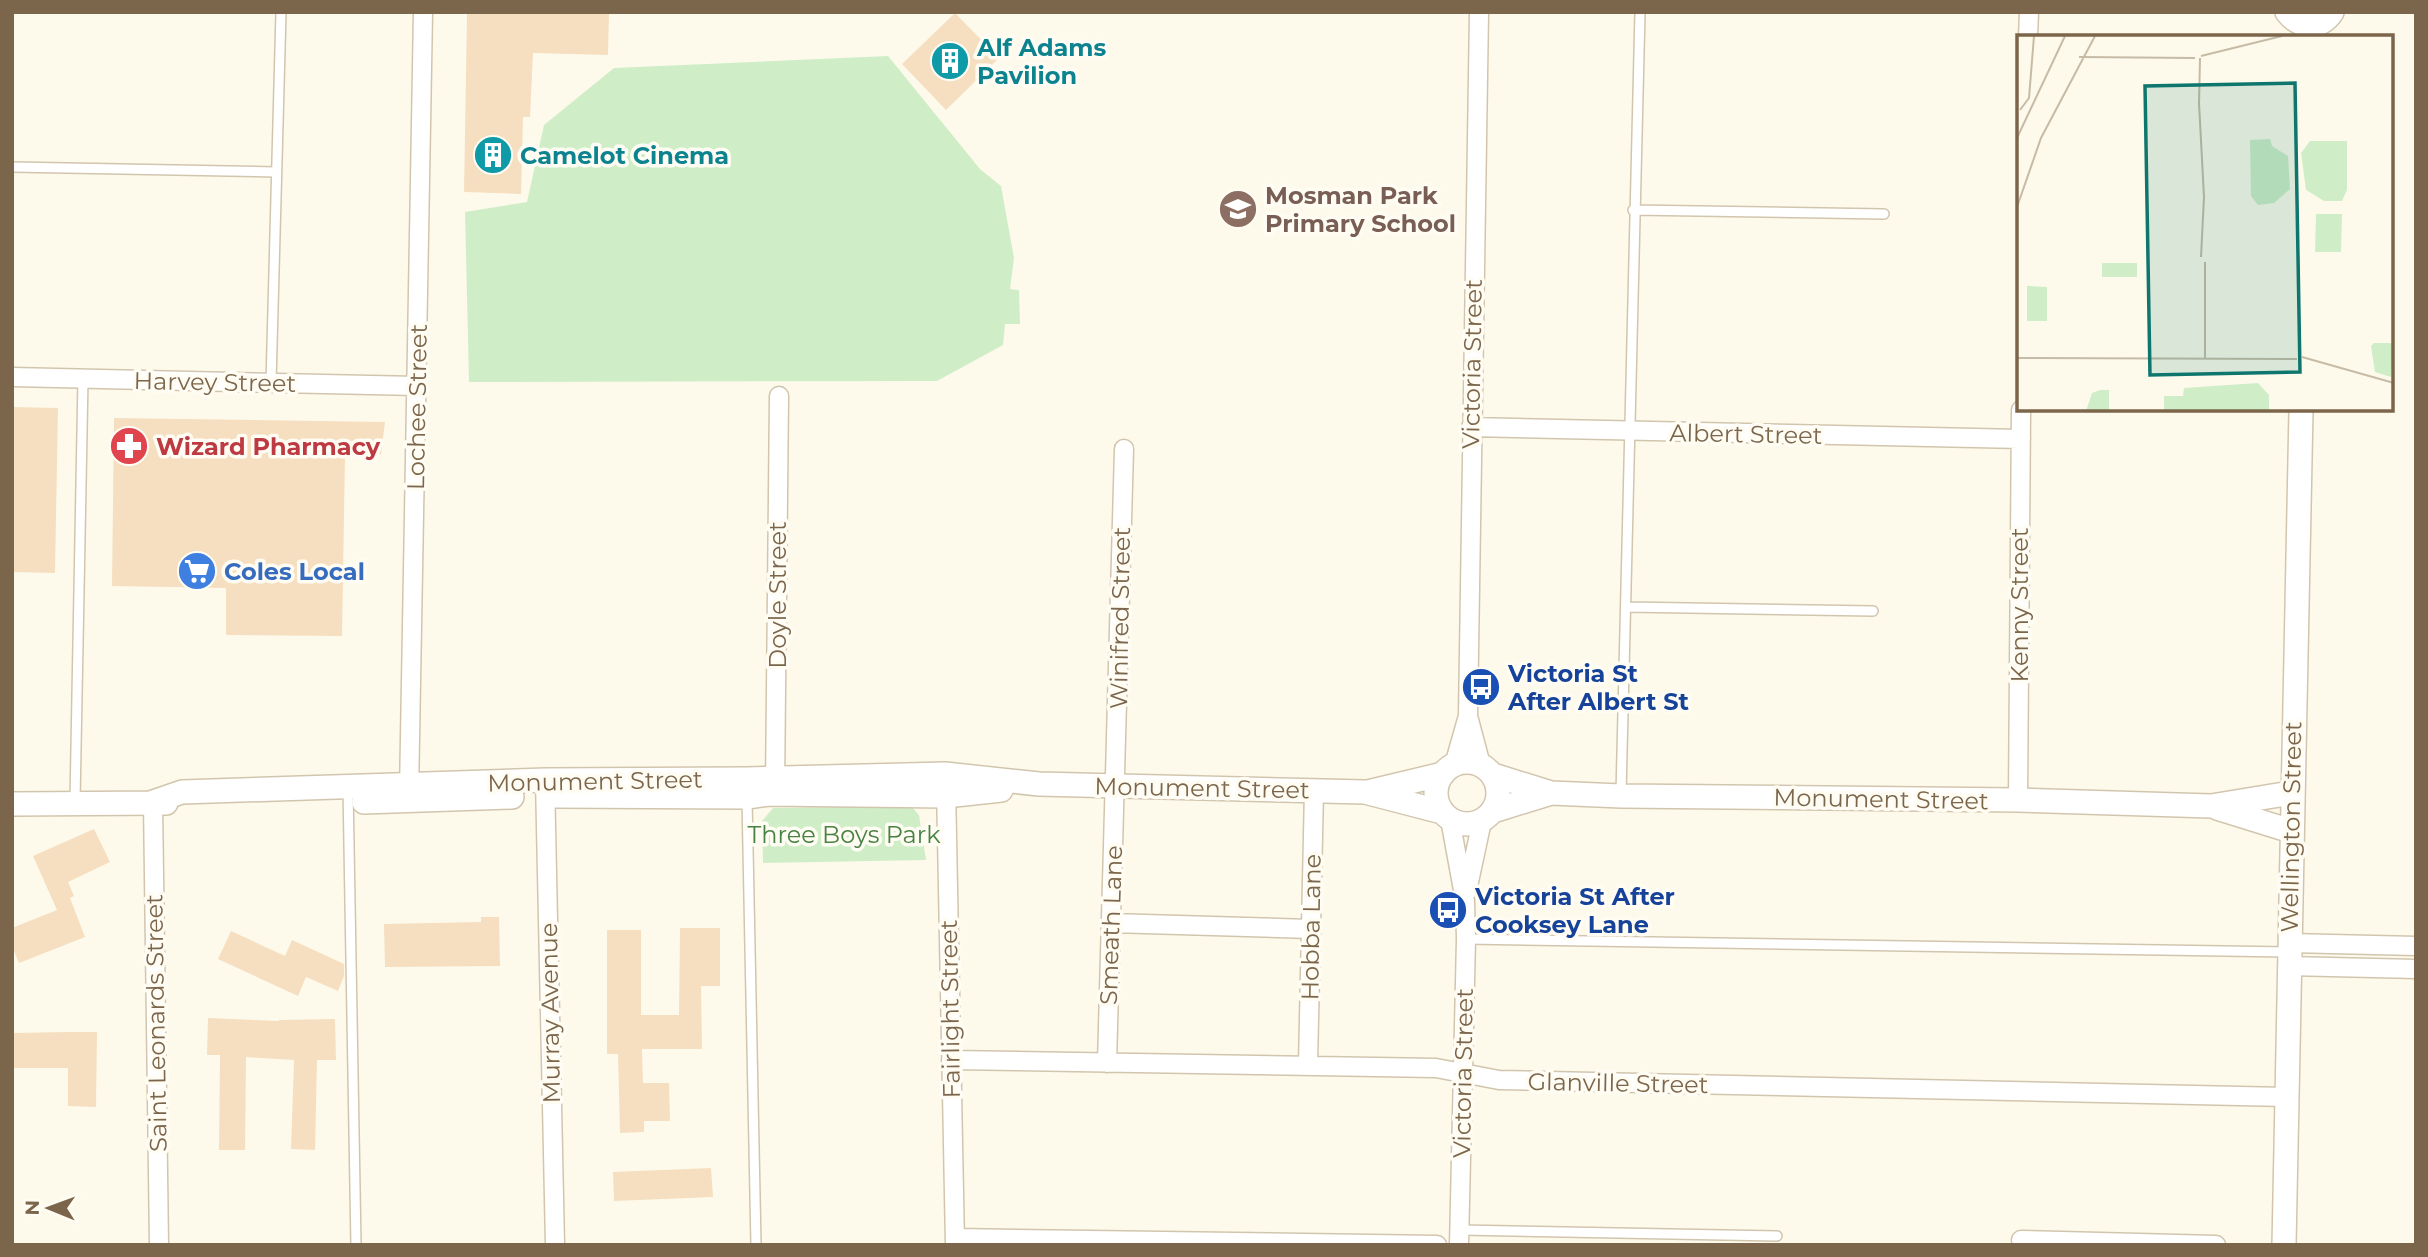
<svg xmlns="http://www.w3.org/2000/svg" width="2428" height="1257" font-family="Montserrat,sans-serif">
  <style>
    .green { fill: #cfeec7 }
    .building { fill: #f5dfc0 }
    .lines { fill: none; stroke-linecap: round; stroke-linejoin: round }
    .service-casing { stroke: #d2c5ae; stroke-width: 12 }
    .minor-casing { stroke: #d2c5ae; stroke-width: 21 }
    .tertiary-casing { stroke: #d2c5ae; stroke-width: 26 }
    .service { stroke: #fff; stroke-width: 9 }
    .minor { stroke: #fff; stroke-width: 18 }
    .tertiary { stroke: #fff; stroke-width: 23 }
    .labels { text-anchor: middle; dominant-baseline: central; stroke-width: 7; stroke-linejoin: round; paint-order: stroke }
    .culture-label { font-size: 24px; font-weight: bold; fill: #0d838f; stroke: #fffcf3; text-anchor: start }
    .education-label { font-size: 24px; font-weight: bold; fill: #785e54; stroke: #fffcf3; text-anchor: start }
    .street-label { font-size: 24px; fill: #7c664b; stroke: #fffcf3 }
    .health-label { font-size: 24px; font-weight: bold; fill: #be3a42; stroke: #fffcf3; text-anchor: start }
    .shop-label { font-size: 24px; font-weight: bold; fill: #366cbe; stroke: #fffcf3; text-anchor: start }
    .transit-label { font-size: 24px; font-weight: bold; fill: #164399; stroke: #fffcf3; text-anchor: start }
    .park-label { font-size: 24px; fill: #488242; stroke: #fffcf3 }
    .inset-road { fill: none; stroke: #c6bba6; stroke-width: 2 }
    .view { fill: #0f766e; fill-opacity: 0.15; stroke: #0f766e; stroke-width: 3.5 }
    .inset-edge { fill: none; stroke: #7c664b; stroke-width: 3.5 }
  </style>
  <rect width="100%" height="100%" fill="#fefaeb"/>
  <!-- green -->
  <path class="green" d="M888 56 980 169 1001 186 1014 258 1010 289 1019 290 1020 324H1005L1003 345 937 381 469 382 465 212 527 202 544 125 614 68Z
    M911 806 919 815 926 860 763 863 762 821 773 808Z"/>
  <!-- building -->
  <path class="building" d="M467 12H609L608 55 533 53 530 117H523L521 194 464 192Z
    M955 13 999 58 946 110 902 64Z
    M12 407 58 408 55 573 12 572Z
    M114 418 385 422 381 454H345L342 636 226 635V588L112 586Z
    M94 829 110 862 68 882 74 896 70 898 85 937 19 963 12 946V928L57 910 33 856Z
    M481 917H499L500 966 385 967 384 924 481 922Z
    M680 928H720V986H701L702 1049H642L643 1083H669L670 1121H644V1132L620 1133 618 1054H607V930H641V1015H679Z
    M231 931 285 956 292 940 344 964V976L338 991 306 977 298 996 218 959Z
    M208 1018 279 1021V1020L335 1019 336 1060H317L315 1150 291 1149 294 1060 246 1057 245 1150H219L220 1055H207Z
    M68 1032H97L96 1107 68 1106V1068H12V1033Z
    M711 1168 713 1197 614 1201 613 1172Z"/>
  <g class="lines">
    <!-- service casing -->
    <g class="service-casing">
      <path id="service" d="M12 167 276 172
        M1633 210 1884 214
        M271 383 281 12
        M1626 607 1873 611
        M348 788 356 1245
        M1621 794 1640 12
        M747 799 756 1245
        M75 801 83 379
        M1466 939 2288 952
        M1460 1230 1777 1236"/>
    </g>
    <!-- minor casing -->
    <g class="minor-casing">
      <path id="minor" d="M2028 37 2029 12
        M12 377 417 386
        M1471 427 2021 439
        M1468 716 1481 765
        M1454 765 1468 716 1479 12
        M545 780 555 1245
        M946 786 955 1245
        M775 790 779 396
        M409 794 423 12
        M2018 800 2021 410
        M153 802 159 1245
        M1450 819 1465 901 1466 939 1459 1245
        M1467 891 1482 821
        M1111 923 1310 929
        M2289 943 2416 946
        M2288 966 2416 969
        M951 1060 1436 1068 1499 1080 2286 1097
        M1107 1063 1124 449
        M1308 1065 1314 790
        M955 1238 1437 1245
        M2021 1240 2216 1245"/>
    </g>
    <!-- tertiary casing -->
    <g class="tertiary-casing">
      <path id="tertiary" d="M2287 12C2299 28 2321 30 2332 12
        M1436 793a31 31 0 1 1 62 0a31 31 0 1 1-62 0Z
        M1493 775 1551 793 1621 796 2018 800 2211 806 2291 793
        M1368 792 1443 774
        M553 796 747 797 769 794 946 796 1001 790
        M153 802 182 792 545 780 747 779 945 774 1039 784 1365 792 1442 812
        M364 802 512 797
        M12 804 166 803
        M2217 808 2291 831
        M1493 811 1551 793
        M2284 1245 2301 410"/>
    </g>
    <!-- service -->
    <use href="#service" class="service"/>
    <!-- minor -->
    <use href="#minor" class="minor"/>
    <!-- tertiary -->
    <use href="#tertiary" class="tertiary"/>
  </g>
  <!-- icons -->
  <defs>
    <g id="building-disc" transform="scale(2.0125)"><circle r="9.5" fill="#0f9aa8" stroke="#fffcf3"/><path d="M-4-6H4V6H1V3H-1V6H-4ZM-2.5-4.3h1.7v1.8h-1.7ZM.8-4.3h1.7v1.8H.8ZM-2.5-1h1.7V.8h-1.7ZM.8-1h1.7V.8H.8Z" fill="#fff"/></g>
    <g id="school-disc" transform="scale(2.0125)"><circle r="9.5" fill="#8d6e63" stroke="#fffcf3"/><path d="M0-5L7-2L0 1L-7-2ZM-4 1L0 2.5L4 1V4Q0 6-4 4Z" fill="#fff"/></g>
    <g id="pharmacy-disc" transform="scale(2.0125)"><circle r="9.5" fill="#e0444e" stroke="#fffcf3"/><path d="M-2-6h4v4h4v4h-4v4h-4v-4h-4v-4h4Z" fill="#fff"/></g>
    <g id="supermarket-disc" transform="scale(2.0125)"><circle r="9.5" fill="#3f7fe0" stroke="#fffcf3"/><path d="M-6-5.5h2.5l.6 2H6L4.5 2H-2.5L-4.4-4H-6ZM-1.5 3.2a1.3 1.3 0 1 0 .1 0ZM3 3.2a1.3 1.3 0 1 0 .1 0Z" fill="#fff"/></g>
    <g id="bus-disc" transform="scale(2.0125)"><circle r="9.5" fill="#1a4fb4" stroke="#fffcf3"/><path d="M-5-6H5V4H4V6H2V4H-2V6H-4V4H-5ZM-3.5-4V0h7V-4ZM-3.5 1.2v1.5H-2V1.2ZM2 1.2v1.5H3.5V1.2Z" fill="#fff"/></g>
  </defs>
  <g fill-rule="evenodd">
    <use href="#building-disc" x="950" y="61"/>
    <use href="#building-disc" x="493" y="155"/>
    <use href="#school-disc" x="1238" y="209"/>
    <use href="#pharmacy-disc" x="129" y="446"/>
    <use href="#supermarket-disc" x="197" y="571"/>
    <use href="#bus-disc" x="1481" y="687"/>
    <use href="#bus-disc" x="1448" y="910"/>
  </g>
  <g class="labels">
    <!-- culture labels -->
    <g class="culture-label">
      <text x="977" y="47">Alf Adams<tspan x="977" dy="28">Pavilion</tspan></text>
      <text x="520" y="155">Camelot Cinema</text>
    </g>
    <!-- education labels -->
    <g class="education-label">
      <text x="1265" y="195">Mosman Park<tspan x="1265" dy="28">Primary School</tspan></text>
    </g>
    <!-- street labels -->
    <g class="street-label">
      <text transform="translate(1472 364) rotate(-89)">Victoria Street</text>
      <text transform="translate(215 382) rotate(1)">Harvey Street</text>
      <text transform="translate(417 407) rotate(-89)">Lochee Street</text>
      <text transform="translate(1746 434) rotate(1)">Albert Street</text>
      <text transform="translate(777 595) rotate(-90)">Doyle Street</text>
      <text transform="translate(2019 605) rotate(-90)">Kenny Street</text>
      <text transform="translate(1120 618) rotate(-89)">Winifred Street</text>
      <text transform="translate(595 781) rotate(-1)">Monument Street</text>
      <text transform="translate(1202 788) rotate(1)">Monument Street</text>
      <text transform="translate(1881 799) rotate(1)">Monument Street</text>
      <text transform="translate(2291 827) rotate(-89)">Wellington Street</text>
      <text transform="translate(1111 925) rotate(-88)">Smeath Lane</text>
      <text transform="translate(1311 927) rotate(-89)">Hobba Lane</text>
      <text transform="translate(950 1009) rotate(-91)">Fairlight Street</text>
      <text transform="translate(550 1013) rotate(-91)">Murray Avenue</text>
      <text transform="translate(156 1023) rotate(-91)">Saint Leonards Street</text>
      <text transform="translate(1463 1073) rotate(-89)">Victoria Street</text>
      <text transform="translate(1618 1083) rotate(1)">Glanville Street</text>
    </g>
    <!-- health labels -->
    <g class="health-label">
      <text x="156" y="446">Wizard Pharmacy</text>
    </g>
    <!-- shop labels -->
    <g class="shop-label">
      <text x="224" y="571">Coles Local</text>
    </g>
    <!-- transit labels -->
    <g class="transit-label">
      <text x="1508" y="673">Victoria St<tspan x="1508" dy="28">After Albert St</tspan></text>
      <text x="1475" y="896">Victoria St After<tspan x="1475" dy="28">Cooksey Lane</tspan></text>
    </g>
    <!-- park labels -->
    <g class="park-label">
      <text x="844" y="834">Three Boys Park</text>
    </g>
  </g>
  <!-- overview -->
  <g transform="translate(2017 35)">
    <rect width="376" height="376" fill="#fefaeb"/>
    <path d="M253 104 255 111 271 121 273 154 257 168 241 170 234 161 233 105ZM293 106H330V155L325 166H307L289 155 284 118ZM299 179H325L324 217H298ZM85 228H120V242H85ZM10 251 30 252V286H10ZM357 308H376L374 342 358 337 354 311ZM241 348 252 360V376H147V361H166L167 353ZM83 355H92V376H69L75 358Z" fill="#cfeec7"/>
    <path class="inset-road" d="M184 21 265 1M62 22 178 23M182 68 187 162 184 222M182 70 183 23M3 75 12 63 17 1M0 103 48 1M0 172 24 103 78 1M285 322 377 348M0 323 280 324M188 323V227"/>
    <path class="view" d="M278 48 283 337 133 340 128 51Z"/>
    <rect width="376" height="376" class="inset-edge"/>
  </g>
  <!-- border -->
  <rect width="2428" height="1257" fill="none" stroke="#7c664b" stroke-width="28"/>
  <!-- north arrow -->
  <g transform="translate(49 1208) rotate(271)" stroke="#fffcf3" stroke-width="5" paint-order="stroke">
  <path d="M0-5L12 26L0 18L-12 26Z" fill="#7c664b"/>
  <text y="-10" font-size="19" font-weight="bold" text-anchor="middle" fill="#7c664b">N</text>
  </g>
</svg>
